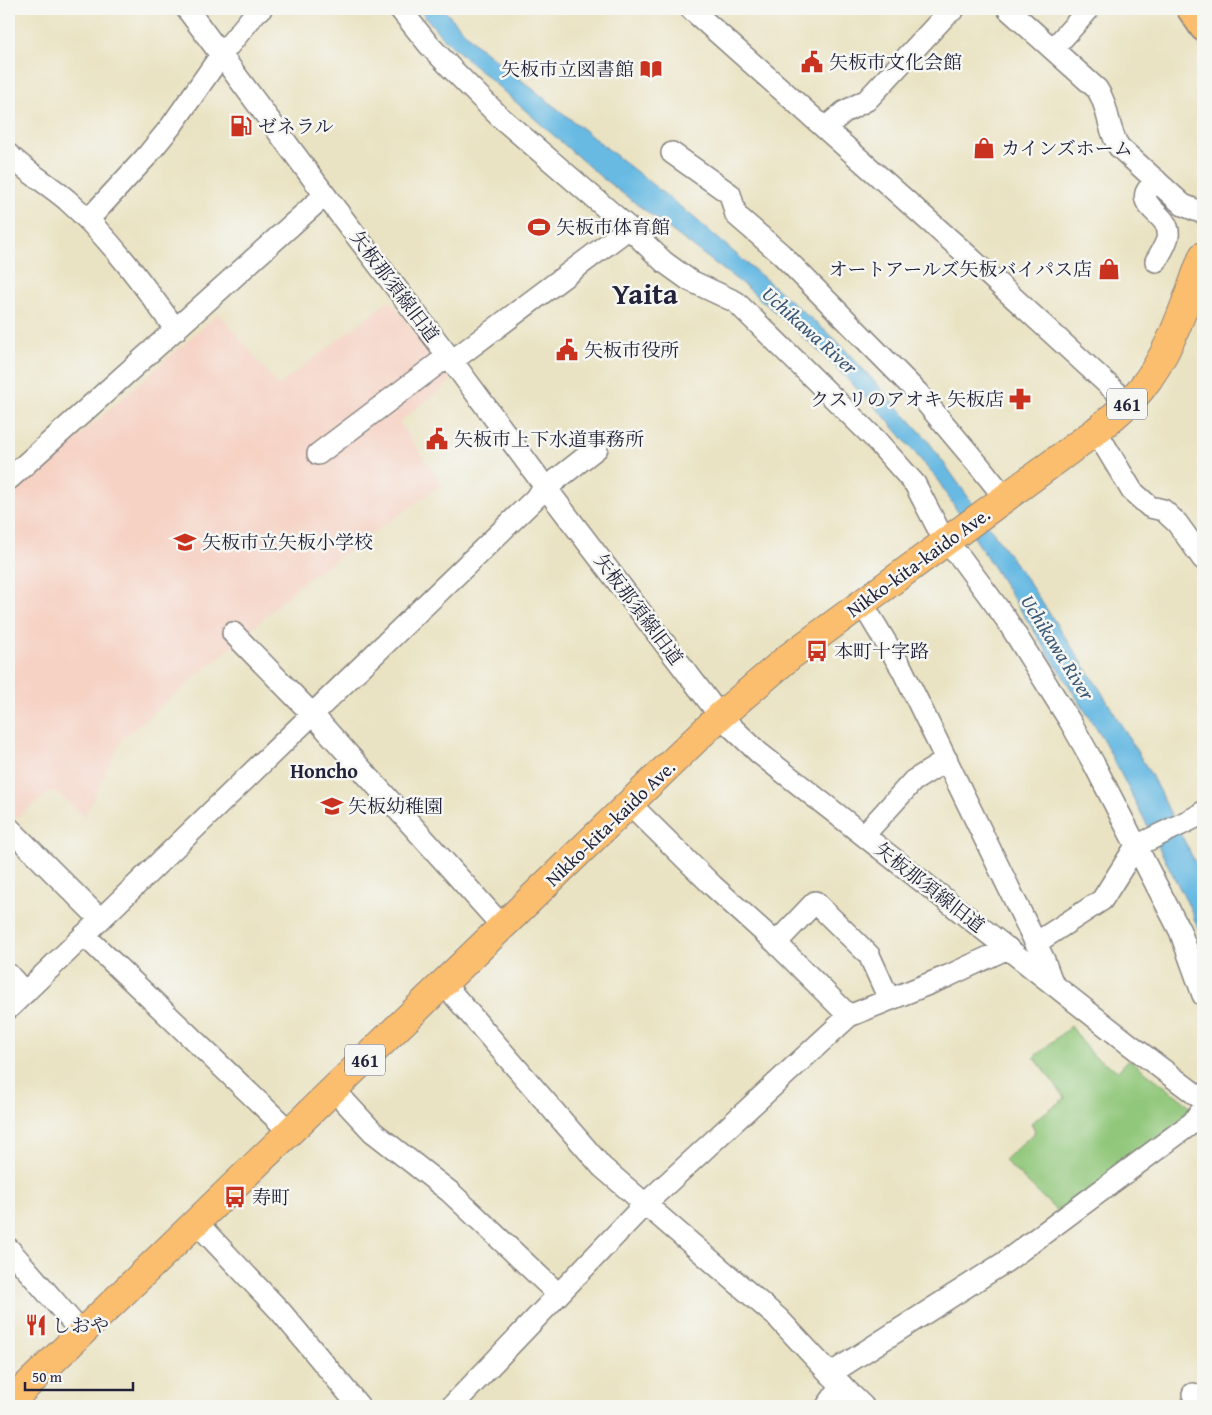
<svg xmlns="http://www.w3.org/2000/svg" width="1212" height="1415" font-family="'Gentium Book Plus','Noto Serif JP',serif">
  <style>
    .built { fill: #f6d2c4 }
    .green { fill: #91c77a; stroke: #5a745a }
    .water { fill: #68bae3; stroke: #456e8f }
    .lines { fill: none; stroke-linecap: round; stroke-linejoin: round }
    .stream { stroke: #68bae3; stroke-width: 4.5 }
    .minor-casing { stroke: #86827f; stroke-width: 24 }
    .major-casing { stroke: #86827f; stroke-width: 29 }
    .highway-casing { stroke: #86827f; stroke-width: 30 }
    .minor { stroke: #fff; stroke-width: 21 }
    .major { stroke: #fbbd6e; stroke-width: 26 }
    .highway { stroke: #fbbd6e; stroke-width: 28 }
    .labels { text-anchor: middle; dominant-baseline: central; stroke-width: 5; stroke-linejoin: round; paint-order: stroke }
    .shield { fill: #f6f6f2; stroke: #626272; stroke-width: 1 }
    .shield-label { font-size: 18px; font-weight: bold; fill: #22223b }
    .poi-label { font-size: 19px; fill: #22223b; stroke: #f6f6f2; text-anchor: start }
    .street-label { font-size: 19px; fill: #22223b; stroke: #f6f6f2 }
    .water-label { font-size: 20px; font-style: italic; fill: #3a5776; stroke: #f6f6f2 }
    .neighbourhood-label { font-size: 20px; font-weight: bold; fill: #22223b; stroke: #f6f6f2 }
    .town-label { font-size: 29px; font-weight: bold; fill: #22223b; stroke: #f6f6f2 }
  </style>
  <rect width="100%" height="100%" fill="#f6f6f2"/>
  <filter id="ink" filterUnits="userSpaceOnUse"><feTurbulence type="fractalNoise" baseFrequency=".02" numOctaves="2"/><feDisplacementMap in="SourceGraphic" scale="10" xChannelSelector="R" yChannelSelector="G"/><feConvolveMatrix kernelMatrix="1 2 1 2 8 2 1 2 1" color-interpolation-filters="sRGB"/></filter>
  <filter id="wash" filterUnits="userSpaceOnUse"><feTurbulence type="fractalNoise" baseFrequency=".0096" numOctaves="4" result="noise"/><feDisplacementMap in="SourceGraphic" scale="20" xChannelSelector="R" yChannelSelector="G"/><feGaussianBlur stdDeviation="1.12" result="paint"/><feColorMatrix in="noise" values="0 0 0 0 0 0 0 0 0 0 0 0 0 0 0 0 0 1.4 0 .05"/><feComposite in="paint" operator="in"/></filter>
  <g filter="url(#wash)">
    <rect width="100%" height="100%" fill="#eae3c3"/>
    <!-- built -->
    <path class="built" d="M390 300 451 381 399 422 442 485 299 585 242 638 122 739 85 816 53 790 11 822 9 820V498L219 313 278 386Z"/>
    <!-- green -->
    <path class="green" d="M1071 1026 1092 1055 1118 1071 1129 1059 1194 1109 1061 1215 1004 1160 1035 1132 1031 1123 1065 1098 1034 1057Z"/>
    <!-- water -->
    <path class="water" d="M419 9H443L476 44 692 216 837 341 926 438 1025 577 1099 688 1150 773 1203 878V942L1191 910 1103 739 937 479 884 416 822 354 749 289 601 177 442 37Z"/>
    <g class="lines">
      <!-- stream -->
      <path class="stream" d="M9 1372 15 1383
        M28 1400 33 1406"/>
    </g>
  </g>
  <g filter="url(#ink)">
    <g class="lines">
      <!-- minor casing -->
      <g class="minor-casing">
        <path id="minor" d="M187 9 325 195 452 361 546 488 720 716 759 753 1129 1044 1203 1100
          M400 9 429 45 452 69 500 117 629 228 664 262 689 280 736 302 875 439 915 484 945 542 961 558 1006 619 1071 723 1094 764 1180 931 1203 995
          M691 9 966 254 1128 403
          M1008 9 1097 89C1109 106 1107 129 1119 147L1183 205 1203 213
          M1053 49 1089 9
          M825 128 844 112 867 100 946 15 954 9
          M672 153 730 194 736 215 781 254 918 393 981 468 1005 498
          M9 155C27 172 48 184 67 200 109 237 143 284 176 330
          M1156 180C1153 184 1148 188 1146 193 1141 209 1171 216 1168 236 1166 245 1160 254 1156 261
          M88 220 146 157 172 125 221 55 257 11 261 9
          M1096 431 1132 491 1150 507 1163 510 1177 523 1203 559
          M318 454 440 362 452 361 629 228
          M9 479 325 195
          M862 603 902 669 1044 960 1052 982
          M233 633 313 715 503 927
          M630 804 713 886 776 943 849 1016
          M9 828 100 919
          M864 835 913 781 947 760
          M84 935 290 1132
          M776 943 815 902 869 955 889 999
          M1036 943 1102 900 1136 846 1196 817 1203 812
          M9 975 25 993
          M444 984 602 1167 778 1318 830 1374 863 1406
          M9 1008 546 488 597 448
          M334 1090 373 1132 450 1192 558 1294
          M196 1222 281 1312 359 1406
          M9 1249 82 1333
          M830 1374 1005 1262 1192 1123 1203 1109
          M1193 1394 1198 1406
          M452 1406 645 1204 849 1016 948 976 1008 948
          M827 1406 842 1385"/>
      </g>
      <!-- major casing -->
      <g class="major-casing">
        <path id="major" d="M1190 9 1203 28"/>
      </g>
      <!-- highway casing -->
      <g class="highway-casing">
        <path id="highway" d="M9 1403 720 716 789 657 1096 431C1112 418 1128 405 1141 389 1172 351 1186 300 1203 256"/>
      </g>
      <!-- minor -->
      <use href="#minor" class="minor"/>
      <!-- major -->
      <use href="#major" class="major"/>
      <!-- highway -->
      <use href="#highway" class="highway"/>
    </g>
  </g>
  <!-- icons -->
  <defs>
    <g id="civic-bare" transform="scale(1.725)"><path d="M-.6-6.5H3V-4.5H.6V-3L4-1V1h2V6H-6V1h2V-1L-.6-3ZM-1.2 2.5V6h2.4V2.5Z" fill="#c8321e" stroke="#f6f6f2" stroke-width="2.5" paint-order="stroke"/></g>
    <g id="library-bare" transform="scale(1.725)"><path d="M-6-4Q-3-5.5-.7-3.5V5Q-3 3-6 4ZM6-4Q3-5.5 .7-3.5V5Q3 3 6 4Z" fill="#c8321e" stroke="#f6f6f2" stroke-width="2.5" paint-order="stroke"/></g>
    <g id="fuel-bare" transform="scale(1.725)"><path d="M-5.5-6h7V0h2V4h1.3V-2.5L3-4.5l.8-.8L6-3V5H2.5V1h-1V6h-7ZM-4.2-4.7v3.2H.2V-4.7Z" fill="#c8321e" stroke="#f6f6f2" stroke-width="2.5" paint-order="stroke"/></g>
    <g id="shop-bare" transform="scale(1.725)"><path d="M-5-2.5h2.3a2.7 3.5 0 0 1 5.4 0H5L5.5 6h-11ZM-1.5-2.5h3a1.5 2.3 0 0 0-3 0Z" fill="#c8321e" stroke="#f6f6f2" stroke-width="2.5" paint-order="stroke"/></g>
    <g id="stadium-bare" transform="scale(1.725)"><path d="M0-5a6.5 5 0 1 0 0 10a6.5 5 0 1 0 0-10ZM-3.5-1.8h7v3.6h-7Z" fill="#c8321e" stroke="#f6f6f2" stroke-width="2.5" paint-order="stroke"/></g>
    <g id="pharmacy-bare" transform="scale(1.725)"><path d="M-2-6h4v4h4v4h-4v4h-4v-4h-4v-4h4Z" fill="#c8321e" stroke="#f6f6f2" stroke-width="2.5" paint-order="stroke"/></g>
    <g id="school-bare" transform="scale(1.725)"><path d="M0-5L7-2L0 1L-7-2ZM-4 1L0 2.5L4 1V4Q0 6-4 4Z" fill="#c8321e" stroke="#f6f6f2" stroke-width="2.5" paint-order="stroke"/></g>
    <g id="bus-bare" transform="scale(1.725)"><path d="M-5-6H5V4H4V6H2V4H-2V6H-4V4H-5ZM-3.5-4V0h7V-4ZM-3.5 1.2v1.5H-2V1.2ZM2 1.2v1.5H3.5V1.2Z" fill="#c8321e" stroke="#f6f6f2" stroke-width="2.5" paint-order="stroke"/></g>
    <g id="restaurant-bare" transform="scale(1.725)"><path d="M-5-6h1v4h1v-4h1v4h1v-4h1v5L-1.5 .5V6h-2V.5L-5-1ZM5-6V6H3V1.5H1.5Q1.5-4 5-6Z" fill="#c8321e" stroke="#f6f6f2" stroke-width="2.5" paint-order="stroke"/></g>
  </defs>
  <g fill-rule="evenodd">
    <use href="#civic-bare" x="812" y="62"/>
    <use href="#library-bare" x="651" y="69"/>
    <use href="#fuel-bare" x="241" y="126"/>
    <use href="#shop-bare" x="984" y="148"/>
    <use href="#stadium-bare" x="539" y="227"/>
    <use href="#shop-bare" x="1109" y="269"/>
    <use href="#civic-bare" x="567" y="350"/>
    <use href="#pharmacy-bare" x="1020" y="399"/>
    <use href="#civic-bare" x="437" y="439"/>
    <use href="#school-bare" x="185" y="542"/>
    <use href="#bus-bare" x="817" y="651"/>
    <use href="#school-bare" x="332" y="806"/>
    <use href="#bus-bare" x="235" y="1197"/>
    <use href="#restaurant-bare" x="36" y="1325"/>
  </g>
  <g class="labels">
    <!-- shield labels -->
    <g class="shield">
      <rect x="1107" y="388.5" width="40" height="31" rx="4"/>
      <rect x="345" y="1044.5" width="40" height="31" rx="4"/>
    </g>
    <g class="shield-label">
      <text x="1127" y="404">461</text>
      <text x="365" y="1060">461</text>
    </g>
    <!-- poi labels -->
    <g class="poi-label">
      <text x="829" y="62">矢板市文化会館</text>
      <text x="634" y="69" text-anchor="end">矢板市立図書館</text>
      <text x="258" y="126">ゼネラル</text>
      <text x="1001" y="148">カインズホーム</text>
      <text x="556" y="227">矢板市体育館</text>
      <text x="1092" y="269" text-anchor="end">オートアールズ矢板バイパス店</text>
      <text x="584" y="350">矢板市役所</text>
      <text x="1004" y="399" text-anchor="end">クスリのアオキ 矢板店</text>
      <text x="454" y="439">矢板市上下水道事務所</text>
      <text x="202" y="542">矢板市立矢板小学校</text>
      <text x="834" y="651">本町十字路</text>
      <text x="348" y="806">矢板幼稚園</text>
      <text x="252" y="1197">寿町</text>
      <text x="52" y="1325">しおや</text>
    </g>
    <!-- street labels -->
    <g class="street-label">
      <text transform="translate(395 286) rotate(53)">矢板那須線旧道</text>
      <text transform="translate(918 562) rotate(-36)">Nikko-kita-kaido Ave.</text>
      <text transform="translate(639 609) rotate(53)">矢板那須線旧道</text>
      <text transform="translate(610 823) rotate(-44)">Nikko-kita-kaido Ave.</text>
      <text transform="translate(930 887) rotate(38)">矢板那須線旧道</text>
    </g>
    <!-- water labels -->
    <g class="water-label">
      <text transform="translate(810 330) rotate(42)">Uchikawa River</text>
      <text transform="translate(1058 647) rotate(58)">Uchikawa River</text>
    </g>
    <!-- neighbourhood labels -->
    <g class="neighbourhood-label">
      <text x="324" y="770">Honcho</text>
    </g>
    <!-- town labels -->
    <g class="town-label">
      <text x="645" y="293">Yaita</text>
    </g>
  </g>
  <!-- margin -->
  <rect width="1212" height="1415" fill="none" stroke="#f6f6f2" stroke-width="30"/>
  <!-- scale -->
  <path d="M25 1382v8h108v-8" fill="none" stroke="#22223b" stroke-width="2.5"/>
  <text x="32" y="1382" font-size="15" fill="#22223b" stroke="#f6f6f2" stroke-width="4" paint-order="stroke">50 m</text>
</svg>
